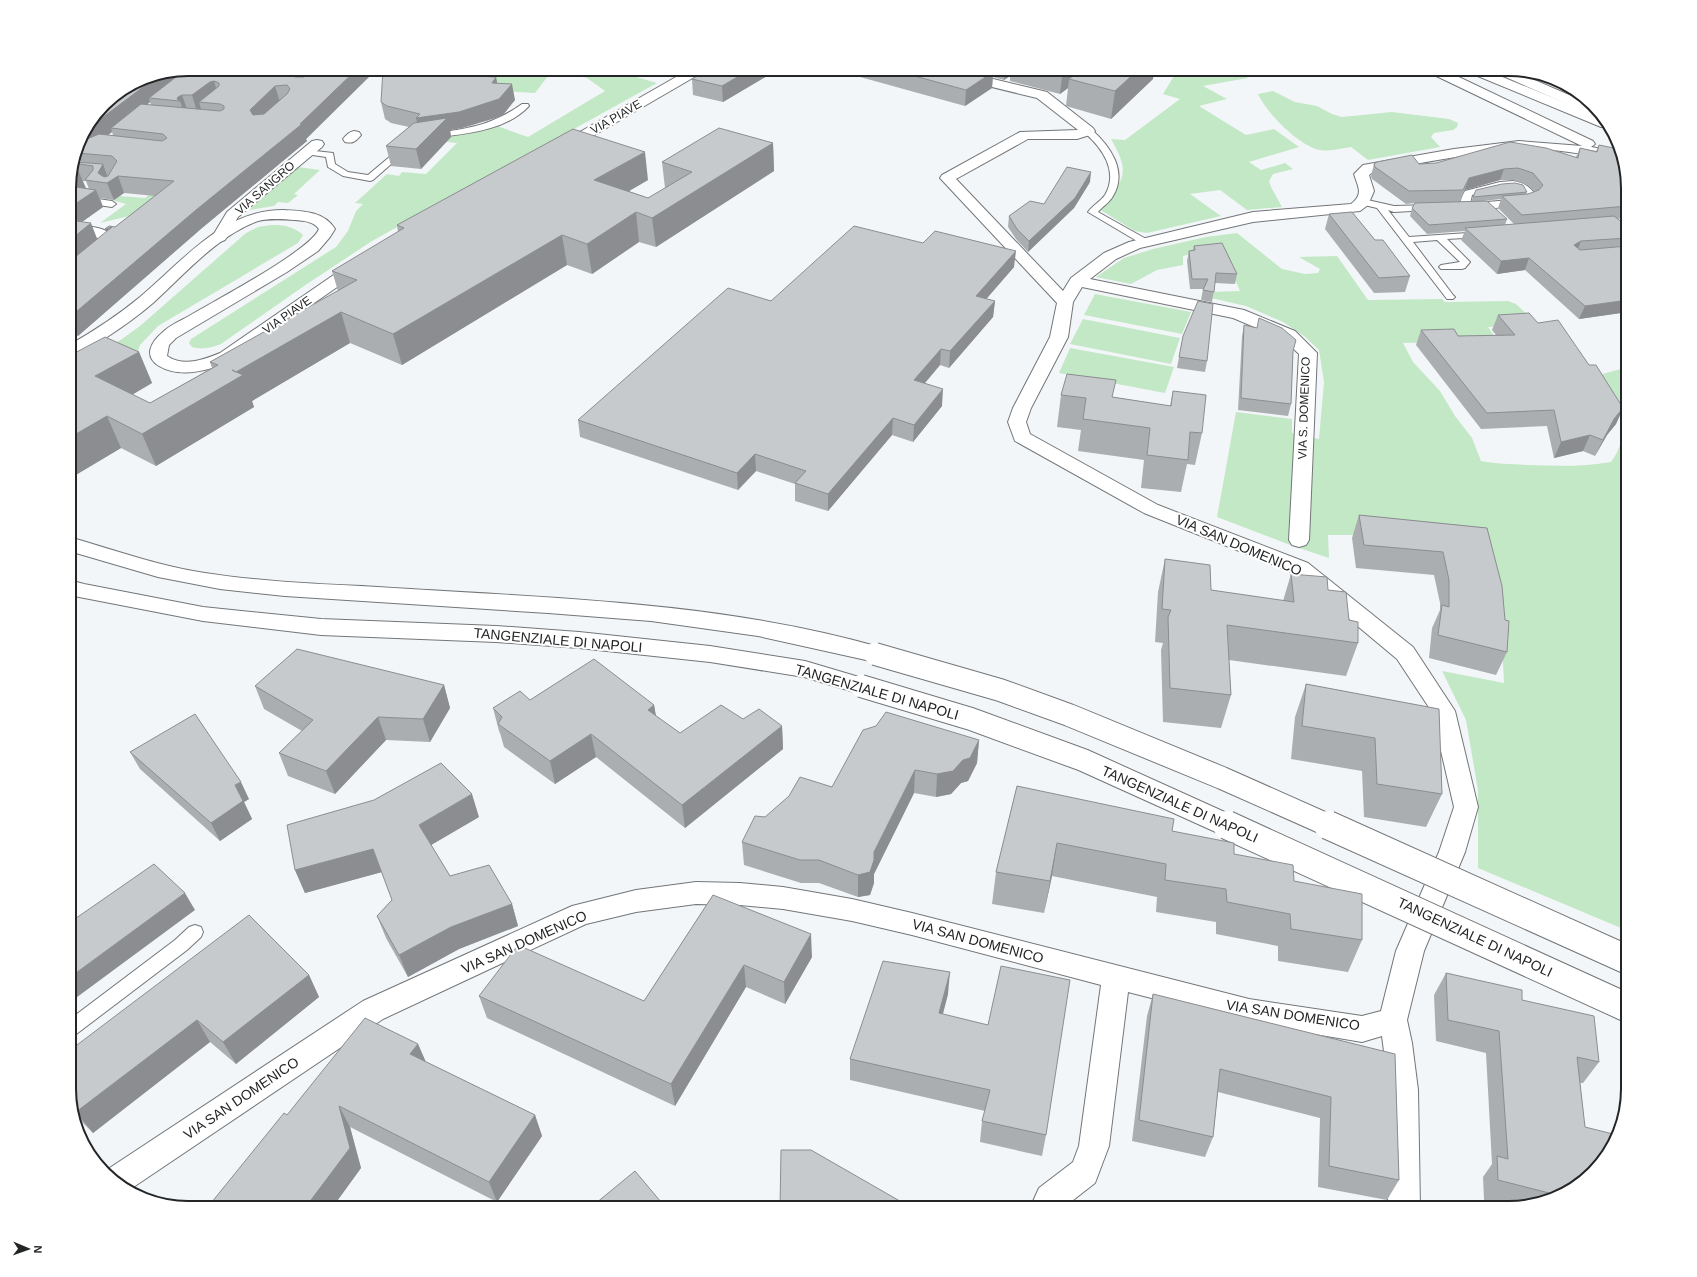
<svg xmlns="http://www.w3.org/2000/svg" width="1697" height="1277" font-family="Helvetica,sans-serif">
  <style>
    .green { fill: #c3e8c5 }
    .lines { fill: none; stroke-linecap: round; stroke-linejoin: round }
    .lane-casing { stroke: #737678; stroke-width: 2 }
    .street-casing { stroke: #737678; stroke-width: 2 }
    .secondary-casing { stroke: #737678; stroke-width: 2 }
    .highway-casing { stroke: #737678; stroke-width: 2 }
    .lane { fill: #fff; fill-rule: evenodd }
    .street { fill: #fff; fill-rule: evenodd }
    .secondary { fill: #fff; fill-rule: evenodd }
    .highway { fill: #fff; fill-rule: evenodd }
    .highway-bridge-far1-casing { stroke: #737678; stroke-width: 24; stroke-linecap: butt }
    .highway-bridge-casing { stroke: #737678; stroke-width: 30; stroke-linecap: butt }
    .highway-bridge-far1 { stroke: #fff; stroke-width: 22 }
    .highway-bridge { stroke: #fff; stroke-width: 28 }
    .wall { fill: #abaeb0; fill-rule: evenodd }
    .shaded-wall { fill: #8b8d90 }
    .building { fill: #c7cacd; stroke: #8b8d90; fill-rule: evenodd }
    .labels { text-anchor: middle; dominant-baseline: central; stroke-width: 4; stroke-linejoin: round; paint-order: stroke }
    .far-street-label { font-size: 12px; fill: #242526; stroke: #fff }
    .street-label { font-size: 14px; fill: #242526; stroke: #fff }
    .rim { fill: none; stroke: #242526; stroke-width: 2 }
  </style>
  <rect width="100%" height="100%" fill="#f3f6f9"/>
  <!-- green -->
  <path class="green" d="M516 69H609L657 83 372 241 304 286 221 344C210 348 203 350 192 347L189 343 191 339 336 247 348 231 356 211 363 204 355 203 387 174 399 176 402 172 426 174 457 143 427 140 478 132 497 126 528 137 605 91 587 78 561 72Z
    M1157 69H1234L1248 78 1203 86 1227 99 1199 106 1246 135 1274 129 1299 147 1249 162 1261 170 1285 163 1293 169 1273 174 1269 181 1271 187 1282 207 1247 210 1220 190 1190 194 1221 216 1147 233 1135 231 1102 211V208C1124 178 1131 174 1111 139L1125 140 1180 99 1163 94 1174 76Z
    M462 71 548 76 535 93 447 88Z
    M1273 91 1295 102 1317 106 1332 114 1342 117 1392 112 1449 119 1458 123 1457 127 1453 130 1434 133 1431 137 1440 147 1368 160 1351 147C1342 148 1329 152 1320 150 1299 146 1266 112 1258 94Z
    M200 161 142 213 100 223 126 204 97 196 107 195 145 198 185 165Z
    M298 167 320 170 294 194 298 195 288 203 278 202 274 206 249 210Z
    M271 225C284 225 293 226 303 235L298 243 158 326 140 345 137 355 91 358 122 339 140 326 246 233 258 227Z
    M1237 233 1282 269 1305 274 1318 273 1320 269 1299 257 1337 256 1368 300 1442 299 1445 302 1508 301 1516 304 1538 325 1488 327 1498 341 1403 343 1413 362 1440 391 1455 416 1472 438 1481 461C1496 464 1512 464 1527 465 1555 466 1584 467 1611 462 1636 427 1614 405 1595 376L1628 367V931L1478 868V790L1466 720 1442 671 1504 683 1502 643 1482 548 1354 535H1328L1329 558 1293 546 1217 517 1236 412 1292 419V433L1319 439 1324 382 1319 350 1304 336 1283 322 1246 306 1211 298V292L1240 291 1229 265 1196 253 1183 256V265L1157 270 1131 284 1096 277 1124 258 1153 249 1206 237Z
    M1095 294 1191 312 1182 334 1084 315Z
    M1083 319 1180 338 1171 364 1070 344Z
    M1070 348 1174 367 1165 393 1059 373Z"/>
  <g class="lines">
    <!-- lane casing -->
    <g class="lane-casing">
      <path id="lane" d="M522 104H528L529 106C506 131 464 134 433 138L429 136 433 134C469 128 491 126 522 104Z
        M1085 129H1091C1110 146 1128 171 1113 196 1110 202 1102 207 1098 212L1148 240 1150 242 1148 244H1142L1088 212C1092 206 1101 201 1105 195 1119 171 1102 148 1085 133Z
        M399 149H405L406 151 373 180 370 181 343 176 328 167 326 157 306 154 302 152 306 150 333 153 335 164 348 172 368 175Z
        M1513 181C1525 183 1531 187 1537 198 1529 208 1489 208 1475 209L1471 206 1475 203 1523 199 1528 198C1518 179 1488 188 1472 195L1469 209H1463C1459 203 1461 197 1465 191L1500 182Z
        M69 195 112 201 116 204 112 207 69 201Z
        M1363 199 1394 206 1432 205 1433 207 1429 210 1394 212 1388 210 1409 237 1483 232 1485 234 1483 236 1480 237 1447 239 1470 262 1465 268 1462 269H1441L1439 267 1441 265 1460 262 1437 240 1413 242 1453 295 1455 297 1453 299H1447L1377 208 1360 204 1359 202 1360 200Z
        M195 925 201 927 203 932 201 937 187 950 75 1035 69 1037V1020L175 940 189 927Z"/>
    </g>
    <!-- street casing -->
    <g class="street-casing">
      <path id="street" d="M1426 69H1442L1593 141 1595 144 1591 147 1614 151 1616 154 1614 157 1609 158C1579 154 1548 147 1518 149 1469 153 1421 163 1373 172L1369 175 1374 191 1368 205 1360 211 1253 222 1140 248 1116 259 1090 279 1244 310 1295 331 1317 353 1309 540 1306 545 1299 547 1292 545 1289 540 1299 354 1283 339 1233 318 1082 287 1073 302 1068 337 1031 408 1026 422 1030 434 1158 505 1308 563 1413 647 1455 711 1478 807 1465 852 1424 951 1407 1020 1412 1043 1418 1090 1420 1208H1388L1389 1090 1382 1036 1362 1042 1249 1023 1128 992 1109 1146 1095 1183 1063 1208H1030L1039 1188 1073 1162 1079 1146 1101 985 912 935 852 921 783 909 740 905 696 904 636 912 586 924 383 1019 129 1190 116 1183 105 1171 363 1001 572 906 636 890 696 882 740 883 783 887 852 899 912 913 1249 999 1362 1016 1381 1011 1396 951 1439 852 1454 807 1432 712 1397 659 1294 573 1144 513 1015 441 1008 422 1013 408 1050 337 1057 303 940 178 942 175 1020 132 1078 130 1037 98 959 79 958 76 959 73 964 72 1047 92 1093 128 1095 131 1093 134 1077 139H1028L956 179 1063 291 1071 278 1104 253 1129 242 1253 212 1351 204C1364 194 1358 187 1354 174L1363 165 1454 149 1519 141 1582 146 1428 72Z
        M1492 69H1509L1590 104 1598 114H1590L1494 72Z
        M354 131 359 132 361 135C356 141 353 144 345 142L343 139C346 135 349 132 354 131Z
        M317 140 322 141 324 144 322 147 238 217 225 240 220 242 215 240 212 237 227 212 312 141Z
        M75 157 82 159 87 166 76 176 71 177Z
        M69 224C84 227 112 225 116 242L75 278 69 280V267L100 241 98 238 69 234Z"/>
    </g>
    <!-- secondary casing -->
    <g class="secondary-casing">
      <path id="secondary" d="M690 69H705L703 72 567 151 562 152 557 151 555 148 557 145Z
        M283 210C302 211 324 211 335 229L330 237 318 251 287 272 176 338 169 345 167 356C184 367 203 360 220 353L354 261 360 259 366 261 368 264 366 267 232 360C211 370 181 379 159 366 143 356 151 342 163 332 170 325 180 321 189 316 214 301 310 251 319 229 313 221 304 221 295 220 283 219 269 218 258 221 217 236 185 274 153 303 138 316 121 328 104 339 93 345 82 354 69 357V345C94 331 118 315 140 297 183 261 222 210 283 210Z"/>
    </g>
    <!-- highway casing -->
    <g class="highway-casing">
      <path id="highway" d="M1466 69H1483L1600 117 1609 127H1601L1468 72Z
        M69 537C115 550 158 566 205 573 263 582 321 584 378 587 547 598 720 601 883 648L886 654 883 660 875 662 758 636 651 621 548 613 285 596 220 589 158 577 69 551Z
        M69 580 84 584 203 607 321 619 496 626 579 632 710 646 805 661 869 680 872 686 869 692 861 694 804 677 710 662 579 648 496 642 321 635 203 621 74 596 69 594Z"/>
    </g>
    <!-- lane -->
    <use href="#lane" class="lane"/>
    <!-- street -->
    <use href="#street" class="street"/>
    <!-- secondary -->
    <use href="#secondary" class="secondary"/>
    <!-- highway -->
    <use href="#highway" class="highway"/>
    <!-- highway-bridge-far1 casing -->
    <g class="highway-bridge-far1-casing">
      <path id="highway-bridge-far1" d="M875 654 1000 690 1069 715 1222 778 1330 826
        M861 686 971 719 1083 760 1229 826"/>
    </g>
    <!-- highway-bridge casing -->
    <g class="highway-bridge-casing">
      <path id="highway-bridge" d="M1227 825 1628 1008
        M1328 825 1628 960"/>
    </g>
    <!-- highway-bridge-far1 -->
    <use href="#highway-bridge-far1" class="highway-bridge-far1"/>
    <!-- highway-bridge -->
    <use href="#highway-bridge" class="highway-bridge"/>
  </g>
  <!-- wall -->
  <path class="wall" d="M188 69H377L306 139 307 141 202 228 78 336 69 334V262L72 260 69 261V181L74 162H81L79 157 75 156 78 143 104 104ZM150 102 151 105H147ZM112 132 113 135H108ZM83 181H86L89 189 86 188ZM124 193 155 196 115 227 97 240 82 222 103 207 100 198 114 200Z
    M779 69 723 102 693 95 692 79Z
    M828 69H1154L1153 79 1133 98 1111 119 1066 106 1068 88 1060 94 1010 81V76L1004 80 993 77 992 88 965 106 842 72Z
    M453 75 496 77 497 83 515 100 502 116 462 128 450 130 451 137 421 169 391 166 386 146 409 127 391 123 385 119 381 102Z
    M1553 79 1577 91 1570 90Z
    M773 143 774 171 656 247 639 242 592 274 567 265 402 365 350 343 252 401 254 407 156 466 121 448 69 479V356L139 352 152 383 132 395 150 403 212 368 210 362 338 291 332 271 398 232 397 225 648 180 629 191 648 198 665 188 662 162Z
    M1599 145 1628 188V312L1579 319 1525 270 1497 274 1461 240 1465 231 1427 234 1410 216 1412 208 1415 203 1406 204 1372 179 1371 176 1374 164H1419L1576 157 1580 148 1596 151ZM1500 180H1513L1528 185 1534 192 1526 194 1527 192 1473 197 1471 202H1460L1465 190ZM1501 199 1498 208 1514 224 1505 225 1507 219 1483 201ZM1627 218 1624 224 1617 219Z
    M1090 182 1074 208 1028 252 1016 239 1008 227 1009 216 1044 204Z
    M1329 214 1375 240 1410 276 1405 292 1374 293 1325 229Z
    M1194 246 1237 274 1235 284 1215 283 1212 302 1201 300 1203 289H1190L1187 261 1189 251 1193 250Z
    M1014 267 986 299 995 301 993 317 949 368 940 365 925 383 942 406 913 442 892 435 828 511 795 501V484L756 471 738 490 580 437 578 420 771 301Z
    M1498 315 1538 323 1589 365 1623 408 1616 424 1607 435 1595 456 1583 451 1554 458 1547 426 1481 429 1416 345 1421 330 1458 336 1496 335 1492 330Z
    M1244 325 1293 351 1291 404 1288 416 1238 410 1242 336Z
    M1183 336 1207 361 1205 372 1177 368Z
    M1173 391 1202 433 1195 465 1187 464 1181 492 1141 488 1144 460 1078 451 1081 430 1057 427 1061 395 1113 397 1170 406Z
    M1359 515 1487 528 1507 652 1496 675 1429 658 1432 628 1440 610V603L1434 575 1356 568 1352 538Z
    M1165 559 1211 590 1283 601 1291 574 1328 590 1349 620 1358 643 1346 676 1229 660 1231 695 1221 728 1163 722 1161 650 1163 643 1155 642 1158 592Z
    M1306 684 1439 709 1442 794 1426 827 1364 817 1362 771 1291 759 1295 717Z
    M444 685 450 708 430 742 386 740 335 794 288 776 279 753 302 731 264 709 255 686Z
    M654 705 656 716 680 733 743 719 782 726 783 749 685 828 596 757 555 784 504 747 500 733 499 731 493 708Z
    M979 740 977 763 968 781 961 783 951 794 936 797 914 793 874 874V883L870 895 858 897 819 883H801L744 865 742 842 765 817 832 787Z
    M130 752 249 799 244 802 252 819 220 841 140 769Z
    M1017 786 1172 831 1234 854 1294 881 1362 940 1348 972 1278 961V946L1216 934V922L1156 912 1157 897 1052 876 1044 913 992 904 996 872Z
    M479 817 431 845 450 876 512 904 518 926 459 949 408 977 386 938 377 916 392 900 382 872 305 893 295 870Z
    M713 895 812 957 785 1004 746 987 675 1106 487 1018 479 996 644 1001Z
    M1446 973 1522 1000 1599 1062 1583 1083H1580L1585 1127 1603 1161 1561 1196 1512 1207 1484 1200 1483 1177 1492 1164 1486 1053 1436 1041 1434 995Z
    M309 975 319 997 236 1064 210 1042 93 1133 74 1114 69 1096V1051Z
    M948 994 943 1014 1046 1135 1042 1156 980 1142 982 1121 985 1111 850 1080V1059Z
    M1153 994 1395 1054 1399 1180 1387 1200 1318 1187 1320 1118 1218 1092 1213 1137 1205 1157 1132 1141 1147 1016Z
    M418 1044 426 1062 535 1115 542 1136 497 1202 350 1127 361 1168 332 1208H207L287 1115Z"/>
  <!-- shaded-wall -->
  <path class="shaded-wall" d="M188 69 149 98 150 102 115 129 111 128 112 132 104 138 92 144 86 131 90 125 159 75Z
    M298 69H321L300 87 295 77 296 71Z
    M357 69H377L306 139 307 141 202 228 78 336 70 317 196 210 300 124Z
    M440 69H459L439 90 435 74Z
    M751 69H779L723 102 722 86Z
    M1005 69H1011L1010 76 1004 80Z
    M1063 69H1096L1069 79 1068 88 1060 94Z
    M1139 69H1154L1153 79 1133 98 1111 119 1115 91Z
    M993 72 992 88 965 106 966 90Z
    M496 77 499 94 492 83Z
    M214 81 219 98 199 102 201 109 197 112 192 95 210 82Z
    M512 84 515 100 502 116 462 128 450 130 451 137 421 169 416 149 420 134 416 118Z
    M275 86 280 102 255 126 250 110Z
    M182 95 188 112 184 113 180 101 177 99 178 97Z
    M773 143 774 171 656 247 652 218Z
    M645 152 648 180 598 209 594 180Z
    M103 164 109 181 118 176 124 193 114 200 107 183 98 173Z
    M1504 169 1500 180 1465 190 1460 202 1469 178Z
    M79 172 86 189 80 195 72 178Z
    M1091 172 1090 182 1074 208 1028 252 1029 241Z
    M96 190 103 207 79 224 72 206Z
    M636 212 639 242 592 274 587 244Z
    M91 223 98 241 77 259 69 261V241Z
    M112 227V247L105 229Z
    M562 235 567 265 402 365 393 334Z
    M1581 241 1576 254 1574 245Z
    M1016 251 1014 267 975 312 976 296Z
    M1529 258 1525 270 1497 274 1501 261Z
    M1628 300V312L1579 319 1585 306Z
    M995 301 993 317 949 368 950 351Z
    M341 312 350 343 252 401 254 407 156 466 142 434 236 372Z
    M941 349 940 365 913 397 914 380Z
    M139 352 152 383 109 408 95 376Z
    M943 389 942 406 913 442 914 425Z
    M1623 408 1616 424 1607 435 1595 456 1603 440 1614 419Z
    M107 416 121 448 69 479V438Z
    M893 418 892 435 828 511V494Z
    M1590 435 1583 451 1554 458 1561 442Z
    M755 454 756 471 738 490 737 473Z
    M444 685 450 708 430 742 423 719Z
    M654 705 658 728 648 710Z
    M378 717 386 740 335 794 326 771Z
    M782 726 783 749 685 828 682 805Z
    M591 734 596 757 555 784 550 761Z
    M979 740 977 763 968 781 961 783 951 794 936 797 937 774Z
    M915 770 914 793 874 874V883L870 895 858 897V875L874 852Z
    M241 782 249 799 244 802 252 819 220 841 211 823 235 785Z
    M472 794 479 817 426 848 419 825Z
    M1057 843 1052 876 1044 913 1050 881Z
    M373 849 382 872 305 893 295 870Z
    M185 893 195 910 69 1003V978Z
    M512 904 518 926 459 949 408 977 399 955 451 927Z
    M811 934 812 957 785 1004 784 982Z
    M744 965 746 987 675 1106 671 1084Z
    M950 972 948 994 937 1035 939 1013Z
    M309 975 319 997 236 1064 223 1042Z
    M197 1020 210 1042 93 1133 76 1112Z
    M418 1044 427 1065 410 1054Z
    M339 1106 350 1127 361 1168 332 1208H305Z
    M535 1115 542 1136 497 1202 489 1182Z"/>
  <!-- building -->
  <path class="building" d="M188 69H298L296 71 295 77H304L312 69H357L300 124H302L196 210 70 317H69V262L112 227 105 229 109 226 115 227 174 181 118 176 107 183 85 180 93 170V166L73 163 74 162 103 164 98 173 104 177 108 176 117 161 112 156 77 153 81 148 78 143 81 139H87L99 134 162 141 167 138 163 134 111 128 141 104 220 111 224 109V106L220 104 199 102 219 86V83L214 81 210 82 192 95H182L178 97 177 99 180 101 149 98 185 70ZM287 85 290 89 287 94 264 114 253 115 250 110 275 86Z
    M383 69H440L435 74 496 77 492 83 512 84 499 99 459 112 416 118 420 114 387 106 381 102Z
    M709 69H751L722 86 692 79Z
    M889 69H980L993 72 966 90Z
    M1082 69H1139L1115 91 1069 79Z
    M159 75 98 121 90 125 104 104 143 78Z
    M447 118 416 149 386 146 414 123Z
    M719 128 773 143 652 218 636 212 587 244 562 235 393 334 341 312 236 372 232 370 243 375 142 434 107 416 69 438V356L105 337 139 352 95 376 150 403 218 365 210 362 357 280 332 271 404 228 397 225 573 129 645 152 594 180 648 198 692 172 662 162Z
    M1510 142 1546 148 1578 158 1580 148 1597 152 1599 145 1619 149 1628 188V206L1522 215 1502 196 1528 194 1539 190 1543 185 1533 173 1518 168 1504 169 1469 178 1463 190 1409 191 1375 167 1374 164 1377 162 1412 155 1419 164 1436 163Z
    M1067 167 1091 172 1075 198 1029 241 1017 229 1009 216 1030 201 1044 204Z
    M72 171 79 172 72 178H70Z
    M1515 183 1523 185 1527 192 1473 197 1476 190 1502 184Z
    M69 186 96 190 72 206H69Z
    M1487 201 1507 219 1429 225 1412 208 1415 203Z
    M1352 212 1375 240H1383L1410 276 1379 278 1329 214Z
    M1614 216 1628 227V238L1581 241 1574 245 1580 250 1628 246V300L1585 306 1529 258 1501 261 1465 228Z
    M69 220 91 223 69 241Z
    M854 226 923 243 935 231 1016 251 976 296 995 301 950 351 941 349 914 380 943 389 914 425 893 418 828 494 795 483 806 471 755 454 737 473 578 420 728 288 771 301Z
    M1222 243 1237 274 1216 273 1214 292 1203 290 1208 279H1192L1189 251 1195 250 1194 246Z
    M1198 301 1213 304 1207 361 1179 357 1183 336Z
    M1529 313 1538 323 1558 320 1589 365H1596L1623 408 1614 419 1603 440 1590 435 1561 442 1554 410 1487 413 1421 330 1454 329 1458 336 1515 335 1498 315Z
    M1259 318 1282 328 1296 340 1293 351 1291 404 1241 398 1244 325 1257 328Z
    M1067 374 1116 380 1112 397 1171 406 1173 391 1206 395 1202 433 1190 432 1188 460 1147 455 1150 428 1083 419 1086 398 1061 395Z
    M1359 515 1487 528 1502 586 1505 620 1509 621 1507 652 1438 635 1442 605 1449 607V580L1443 552 1364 545Z
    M1165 559 1210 565 1211 590 1294 602 1291 574 1327 577 1328 590 1346 592 1349 620 1358 622V643L1227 625 1231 695 1170 688 1168 617 1171 610 1162 609Z
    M297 649 444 685 423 719 378 717 326 771 279 753 313 720 255 686Z
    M594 659 654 705 648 710 680 733 721 705 743 719 759 709 782 726 682 805 591 734 550 761 498 724 502 717 493 708 520 691 530 700Z
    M1306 684 1439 709 1442 794 1377 784 1375 738 1302 726Z
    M886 712 979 740 970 758 963 760 953 771 937 774 915 770 874 852V860L870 872 858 875 819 860H800L742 842 755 816 765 817 789 796 800 777 832 787 863 730 876 726Z
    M195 714 241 782 235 785 243 801 211 823 130 752Z
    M441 763 472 794 419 825 450 876 489 865 512 904 451 927 399 955 377 916 392 900 373 849 295 870 287 825 374 800Z
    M1017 786 1174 819 1172 831 1234 843V854L1293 865 1294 881 1362 894V940L1291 929 1290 914 1227 902 1226 889 1165 880 1166 864 1057 843 1050 881 996 872Z
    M154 864 185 893 69 978V923Z
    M713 895 811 934 784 982 744 965 671 1084 479 996 518 945 644 1001Z
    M249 915 309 975 223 1042 197 1020 76 1112 73 1109 69 1096V1051Z
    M883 961 950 972 939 1013 988 1025 1001 966 1070 980 1046 1135 982 1121 990 1090 850 1059Z
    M1446 973 1522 990V1000L1594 1016 1599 1062 1577 1057 1585 1127 1617 1135 1603 1161 1574 1186 1567 1184 1568 1190 1561 1196 1498 1180 1497 1156 1508 1159 1499 1031 1448 1020Z
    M1153 994 1395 1054 1399 1180 1329 1166 1331 1097 1220 1069 1213 1137 1139 1120Z
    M365 1018 418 1044 410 1054 535 1115 489 1182 339 1106 350 1148 305 1208H207L284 1113 287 1115Z
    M781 1150H811L912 1208H780Z
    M635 1171 666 1208H590Z"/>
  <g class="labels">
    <!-- far-street labels -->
    <g class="far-street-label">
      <text transform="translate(616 117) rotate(-30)">VIA PIAVE</text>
      <text transform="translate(265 188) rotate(-41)">VIA SANGRO</text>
      <text transform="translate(287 315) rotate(-35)">VIA PIAVE</text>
      <text transform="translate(1304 408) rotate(-88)">VIA S. DOMENICO</text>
    </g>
    <!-- street labels -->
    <g class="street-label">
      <text transform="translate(1239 545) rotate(23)">VIA SAN DOMENICO</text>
      <text transform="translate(558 640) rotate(5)">TANGENZIALE DI NAPOLI</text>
      <text transform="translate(877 692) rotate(16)">TANGENZIALE DI NAPOLI</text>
      <text transform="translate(1180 804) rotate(24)">TANGENZIALE DI NAPOLI</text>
      <text transform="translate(1475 937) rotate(25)">TANGENZIALE DI NAPOLI</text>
      <text transform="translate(978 941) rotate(15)">VIA SAN DOMENICO</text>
      <text transform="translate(524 942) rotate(-24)">VIA SAN DOMENICO</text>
      <text transform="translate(1293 1015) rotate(9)">VIA SAN DOMENICO</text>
      <text transform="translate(241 1098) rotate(-34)">VIA SAN DOMENICO</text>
    </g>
  </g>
  <!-- crop -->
  <path d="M0 0H1697V1277H0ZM188 76H1509A112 112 0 0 1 1621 188V1089A112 112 0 0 1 1509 1201H188A112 112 0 0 1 76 1089V188A112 112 0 0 1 188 76Z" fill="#fff" fill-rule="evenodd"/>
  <path class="rim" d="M188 76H1509A112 112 0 0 1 1621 188V1089A112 112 0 0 1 1509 1201H188A112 112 0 0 1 76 1089V188A112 112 0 0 1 188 76Z"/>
  <!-- north arrow -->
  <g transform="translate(28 1249) rotate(92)" stroke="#ffffff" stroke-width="3" paint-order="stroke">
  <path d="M0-3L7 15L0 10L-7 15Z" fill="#242526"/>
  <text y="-6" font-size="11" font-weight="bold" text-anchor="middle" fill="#242526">N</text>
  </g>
</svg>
